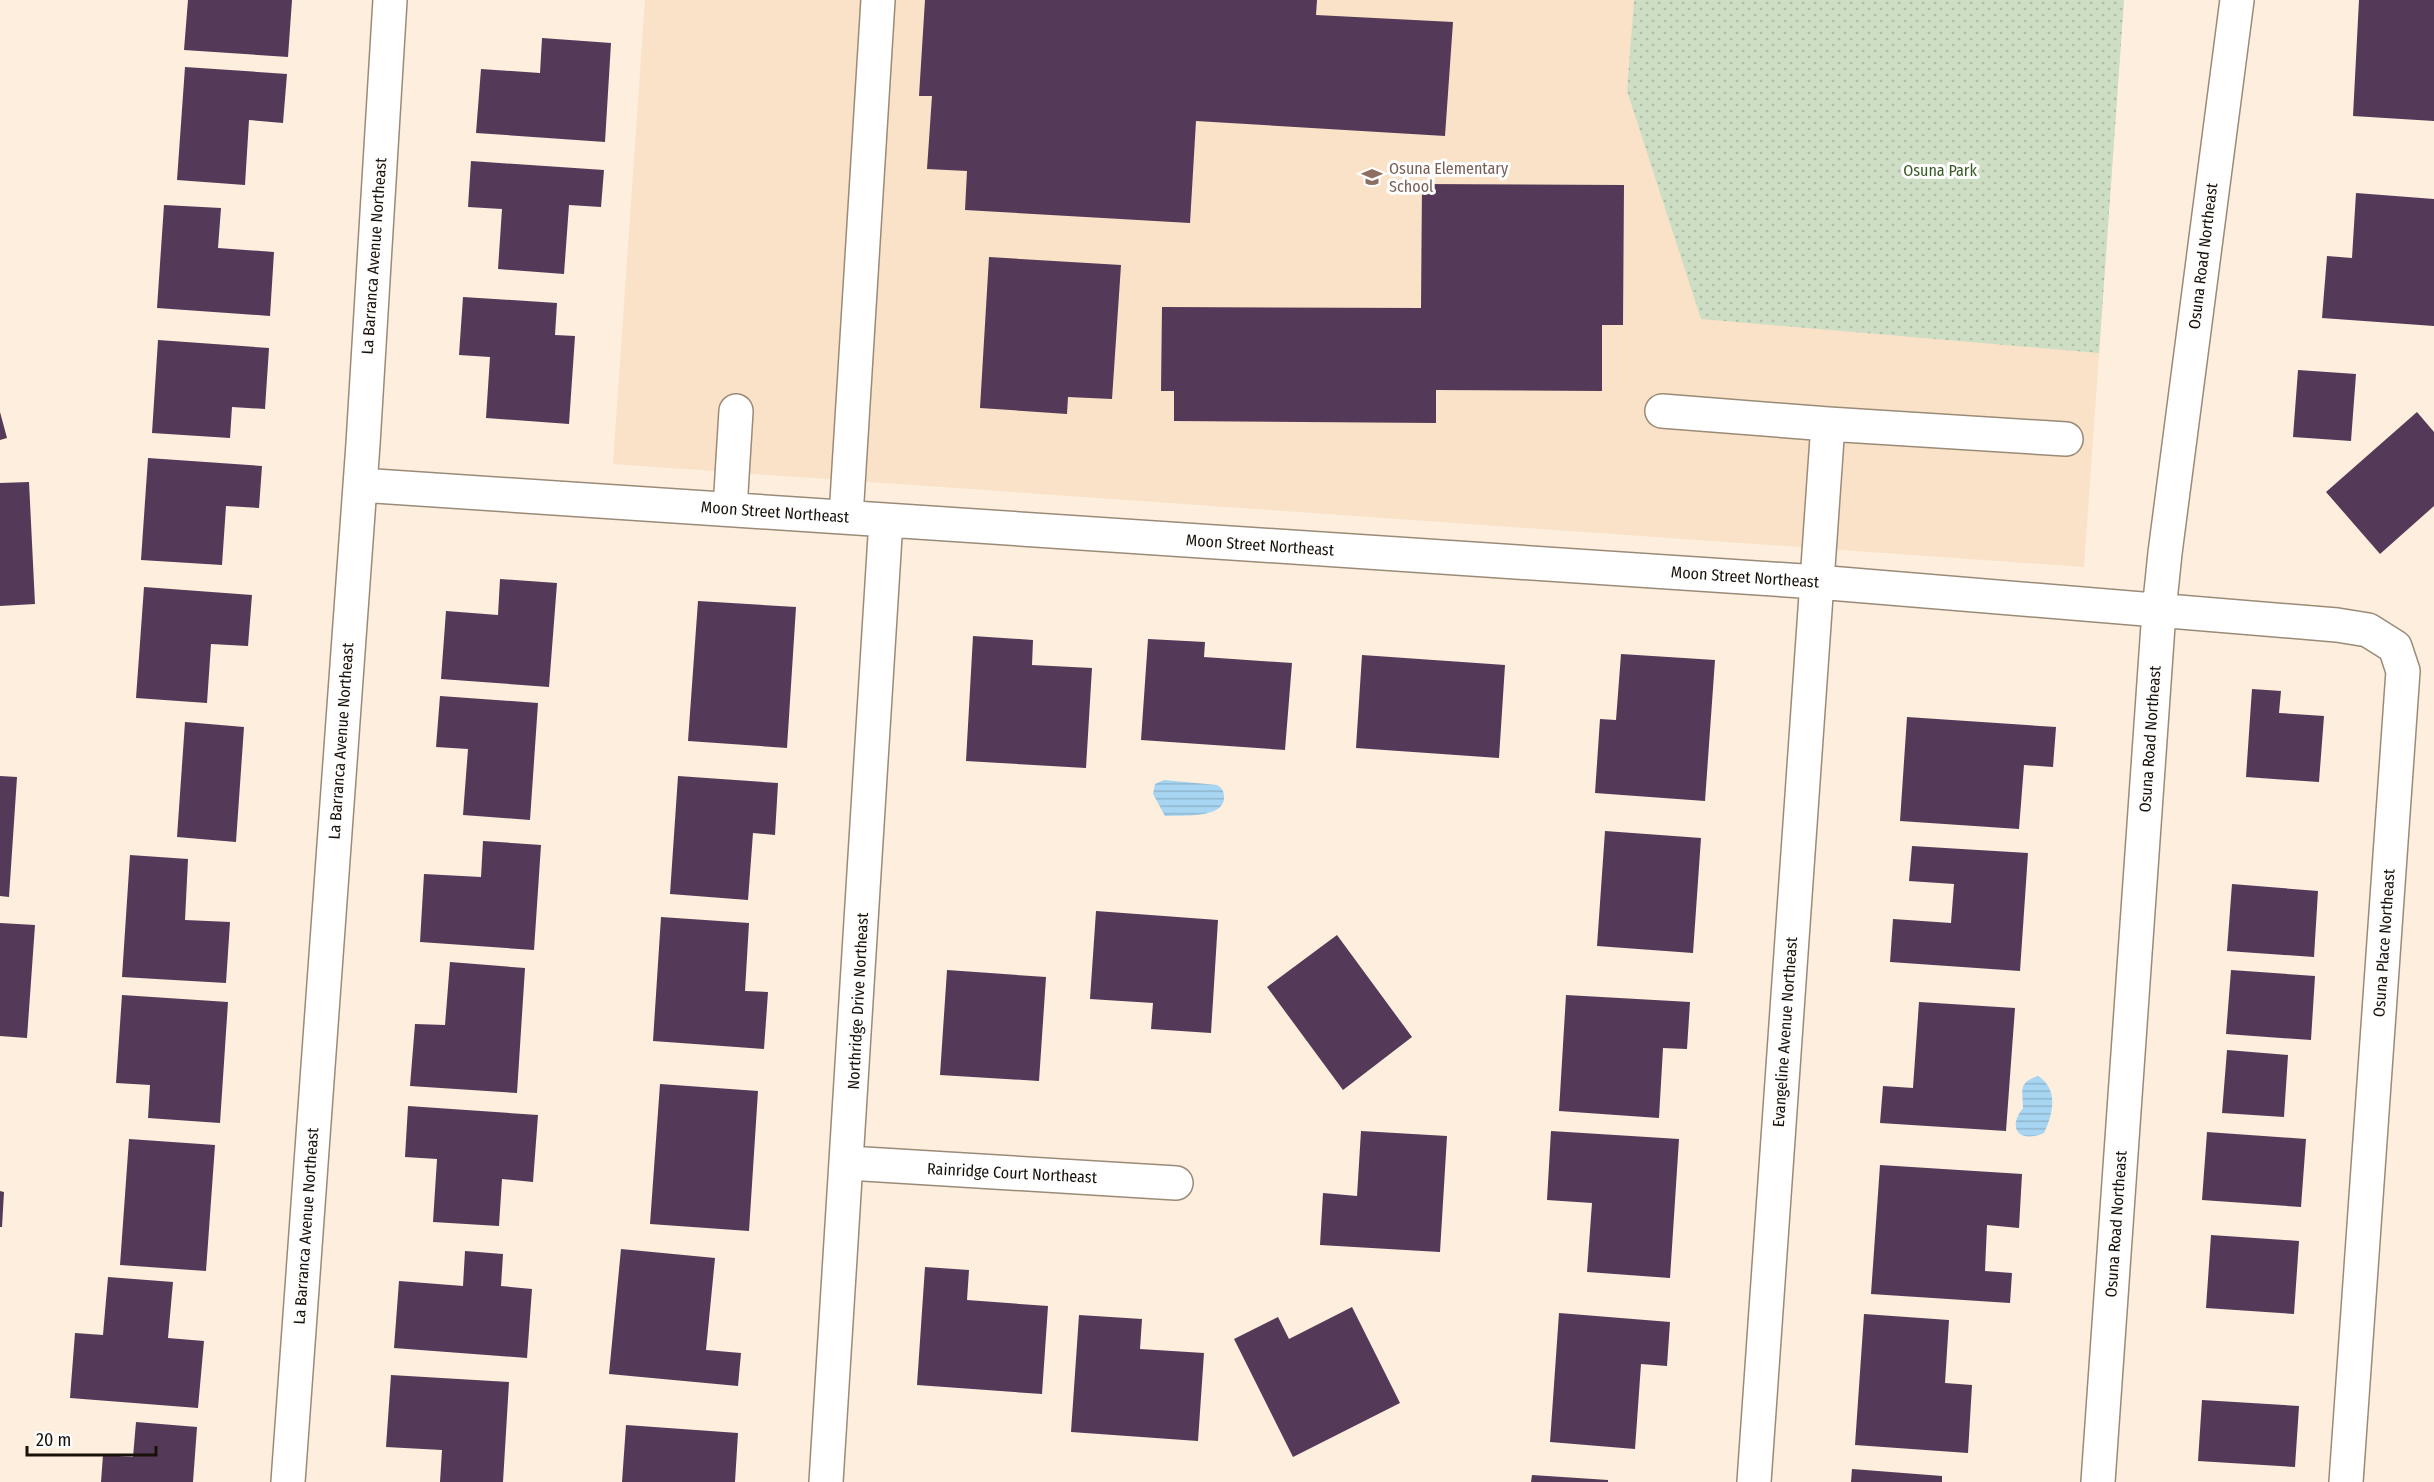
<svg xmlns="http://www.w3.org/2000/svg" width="2434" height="1482" font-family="'Fira Sans Condensed',sans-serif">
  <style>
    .built { fill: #f9e2c7 }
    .park { fill: url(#park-dots) }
    .water { fill: url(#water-rules) }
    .building { fill: #553958 }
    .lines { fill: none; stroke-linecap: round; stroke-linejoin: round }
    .minor-casing { stroke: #9b8a77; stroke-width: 36 }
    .minor { stroke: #fff; stroke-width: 33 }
    .labels { text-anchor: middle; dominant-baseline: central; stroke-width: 6; stroke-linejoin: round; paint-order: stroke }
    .education-label { font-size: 16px; fill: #785e54; stroke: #fefefe; text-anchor: start }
    .park-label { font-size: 16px; fill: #375a22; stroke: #fefefe }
    .street-label { font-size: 16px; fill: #18110a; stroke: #fefefe }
  </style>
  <defs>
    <pattern id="park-dots" width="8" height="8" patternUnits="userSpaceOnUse" patternTransform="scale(1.5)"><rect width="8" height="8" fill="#cddec4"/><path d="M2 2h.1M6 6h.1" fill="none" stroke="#afbda7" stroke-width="1.8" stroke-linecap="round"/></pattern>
    <pattern id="water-rules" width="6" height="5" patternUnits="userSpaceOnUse" patternTransform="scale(1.5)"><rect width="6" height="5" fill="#a7d5f2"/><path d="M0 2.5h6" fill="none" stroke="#8fb6ce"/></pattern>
  </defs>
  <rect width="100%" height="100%" fill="#fdeede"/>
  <!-- built -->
  <path class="built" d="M645 0H2124L2084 567 613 464Z"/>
  <!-- park -->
  <path class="park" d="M1634 0H2124L2099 353 1701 319 1627 91Z"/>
  <!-- water -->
  <path class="water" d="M1164 780 1217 785C1222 788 1224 791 1224 797 1225 819 1181 815 1165 816L1153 794 1155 784Z
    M2038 1076C2059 1089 2053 1114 2044 1133 2021 1143 2006 1130 2023 1108 2023 1091 2017 1083 2038 1076Z"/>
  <!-- building -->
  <path class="building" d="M188 0H292L288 57 184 50Z
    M925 0H1317L1316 15 1453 22 1445 136 1196 121 1190 223 965 210 967 171 927 169 932 96H919Z
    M2359 0H2434V121L2353 116Z
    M542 38 611 43 605 142 476 133 481 69 540 73Z
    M185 67 287 74 283 123 249 120 245 185 177 180Z
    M471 161 604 170 601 207 569 205 564 274 498 269 502 209 468 207Z
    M1422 184 1624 185 1623 325H1602V391L1436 390V423L1174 421V391H1161L1162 307 1421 308Z
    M2356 193 2434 199V326L2322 318 2327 256 2352 258Z
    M164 205 221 208 218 248 274 252 270 316 157 308Z
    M989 257 1121 265 1112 399 1068 397 1067 414 980 408Z
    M463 297 557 303 555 335 575 336 569 424 486 418 490 357 459 355Z
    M158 340 269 348 265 409 232 407 230 438 152 433Z
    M2298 370 2356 374 2351 441 2293 437Z
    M0 412 7 438 0 440Z
    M2417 412 2434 432V506L2380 554 2326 492Z
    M148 458 262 466 259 508 226 506 222 565 141 560Z
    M29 482 35 604 0 606V483Z
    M500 579 557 583 549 687 441 679 446 611 498 615Z
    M144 587 252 595 248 646 211 644 207 703 136 698Z
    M698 601 796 607 787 748 688 741Z
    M973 636 1033 640 1032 665 1092 668 1086 768 966 761Z
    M1148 639 1205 642 1204 657 1292 663 1285 750 1141 740Z
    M1621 654 1715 660 1705 801 1595 793 1600 719 1616 720Z
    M1362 655 1505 665 1499 758 1356 748Z
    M2252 689 2281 691 2279 713 2324 716 2319 782 2246 777Z
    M440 696 538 703 530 820 463 815 468 749 436 747Z
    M1907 717 2056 727 2053 767 2024 765 2019 829 1900 821Z
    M185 722 244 727 236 842 177 837Z
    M0 776 17 777 9 897 0 896Z
    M678 776 778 783 775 835 753 833 748 900 670 894Z
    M1605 831 1701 838 1693 953 1597 946Z
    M483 841 541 845 534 950 420 942 424 874 481 877Z
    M1912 846 2028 853 2020 971 1890 962 1893 919 1951 923 1954 884 1909 881Z
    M130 855 188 859 185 920 230 922 226 983 122 977Z
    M2232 884 2318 891 2314 957 2227 951Z
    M1096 911 1218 920 1211 1033 1151 1029 1153 1003 1090 999Z
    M661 917 749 923 745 991 768 992 764 1049 653 1041Z
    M0 923 35 925 27 1038 0 1036Z
    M1337 935 1412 1037 1343 1090 1267 987Z
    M450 962 525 968 517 1093 410 1086 415 1024 445 1025Z
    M947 970 1046 977 1039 1081 940 1075Z
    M2231 970 2315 976 2311 1040 2226 1034Z
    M122 995 228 1002 220 1123 148 1118 150 1085 116 1083Z
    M1566 995 1690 1002 1687 1049 1663 1048 1659 1118 1559 1111Z
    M1919 1002 2015 1008 2006 1131 1880 1123 1883 1086 1913 1088Z
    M2227 1050 2288 1055 2284 1117 2222 1113Z
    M660 1084 758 1091 749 1231 650 1224Z
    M408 1106 538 1115 533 1182 502 1179 499 1226 433 1222 437 1159 405 1157Z
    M1361 1131 1447 1136 1440 1252 1320 1245 1323 1193 1357 1196Z
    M1551 1131 1679 1139 1670 1278 1587 1272 1592 1203 1547 1200Z
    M2207 1132 2306 1139 2301 1207 2202 1200Z
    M129 1139 215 1145 206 1271 120 1265Z
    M1880 1165 2022 1174 2019 1228 1987 1225 1985 1271 2012 1273 2010 1303 1871 1294Z
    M0 1191 4 1192 2 1227H0Z
    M2211 1235 2299 1241 2294 1314 2206 1308Z
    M621 1249 715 1258 706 1350 741 1353 738 1386 609 1374Z
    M465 1251 503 1254 501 1286 532 1289 527 1358 394 1348 399 1281 463 1286Z
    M925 1267 969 1270 967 1300 1048 1306 1042 1394 917 1385Z
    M108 1277 173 1282 168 1338 204 1341 198 1408 70 1398 75 1333 103 1335Z
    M1352 1307 1400 1403 1293 1457 1234 1339 1278 1317 1289 1339Z
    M1559 1313 1670 1322 1667 1366 1641 1364 1635 1449 1550 1442Z
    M1864 1314 1949 1320 1945 1383 1972 1385 1968 1453 1855 1445Z
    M1079 1315 1142 1319 1140 1349 1204 1353 1198 1441 1071 1432Z
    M391 1375 509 1382 503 1482H440L442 1450 386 1447Z
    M2202 1400 2299 1406 2295 1467 2198 1461Z
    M136 1422 197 1427 193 1482H101L103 1455 133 1457Z
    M626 1425 738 1433 735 1482H622Z
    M1852 1469 1942 1476V1482H1851Z
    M1532 1475 1608 1480V1482H1531Z"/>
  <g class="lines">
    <!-- minor casing -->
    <g class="minor-casing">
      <path id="minor" d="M1662 411 1828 424 2066 439
        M360 485 1817 582 2337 625 2368 630 2395 647 2403 671 2346 1482
        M730 509 736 411
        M846 517 878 0
        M848 1163 1176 1183
        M288 1482 363 444 390 0
        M826 1482 886 520
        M1754 1482 1828 424
        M2098 1482 2159 611 2165 553 2237 0"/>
    </g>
    <!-- minor -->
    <use href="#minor" class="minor"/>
  </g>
  <!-- icons -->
  <defs>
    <g id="school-bare" transform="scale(1.62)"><path d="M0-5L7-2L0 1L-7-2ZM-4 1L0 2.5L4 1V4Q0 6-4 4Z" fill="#8d6e63" stroke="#fefefe" stroke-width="2.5" paint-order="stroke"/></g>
  </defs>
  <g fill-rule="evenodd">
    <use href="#school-bare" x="1372" y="177"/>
  </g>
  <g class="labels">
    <!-- education labels -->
    <g class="education-label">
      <text x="1389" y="168">Osuna Elementary<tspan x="1389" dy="18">School</tspan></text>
    </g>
    <!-- park labels -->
    <g class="park-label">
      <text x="1940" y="170">Osuna Park</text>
    </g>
    <!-- street labels -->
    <g class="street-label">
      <text transform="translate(374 256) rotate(-86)">La Barranca Avenue Northeast</text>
      <text transform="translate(2203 256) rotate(-83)">Osuna Road Northeast</text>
      <text transform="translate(775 512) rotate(4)">Moon Street Northeast</text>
      <text transform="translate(1260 545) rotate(4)">Moon Street Northeast</text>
      <text transform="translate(1745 577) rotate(4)">Moon Street Northeast</text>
      <text transform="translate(2150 739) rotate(-86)">Osuna Road Northeast</text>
      <text transform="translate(341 741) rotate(-86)">La Barranca Avenue Northeast</text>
      <text transform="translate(2384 943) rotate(-86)">Osuna Place Northeast</text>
      <text transform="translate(858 1001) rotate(-87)">Northridge Drive Northeast</text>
      <text transform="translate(1785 1032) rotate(-86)">Evangeline Avenue Northeast</text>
      <text transform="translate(1012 1173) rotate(3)">Rainridge Court Northeast</text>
      <text transform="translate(2116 1224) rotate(-86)">Osuna Road Northeast</text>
      <text transform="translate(306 1226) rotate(-86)">La Barranca Avenue Northeast</text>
    </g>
  </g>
  <!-- scale -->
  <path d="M27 1446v9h129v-9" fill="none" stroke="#18110a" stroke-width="3"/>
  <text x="36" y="1446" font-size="18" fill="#18110a" stroke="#fefefe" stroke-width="4.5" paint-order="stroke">20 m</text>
</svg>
